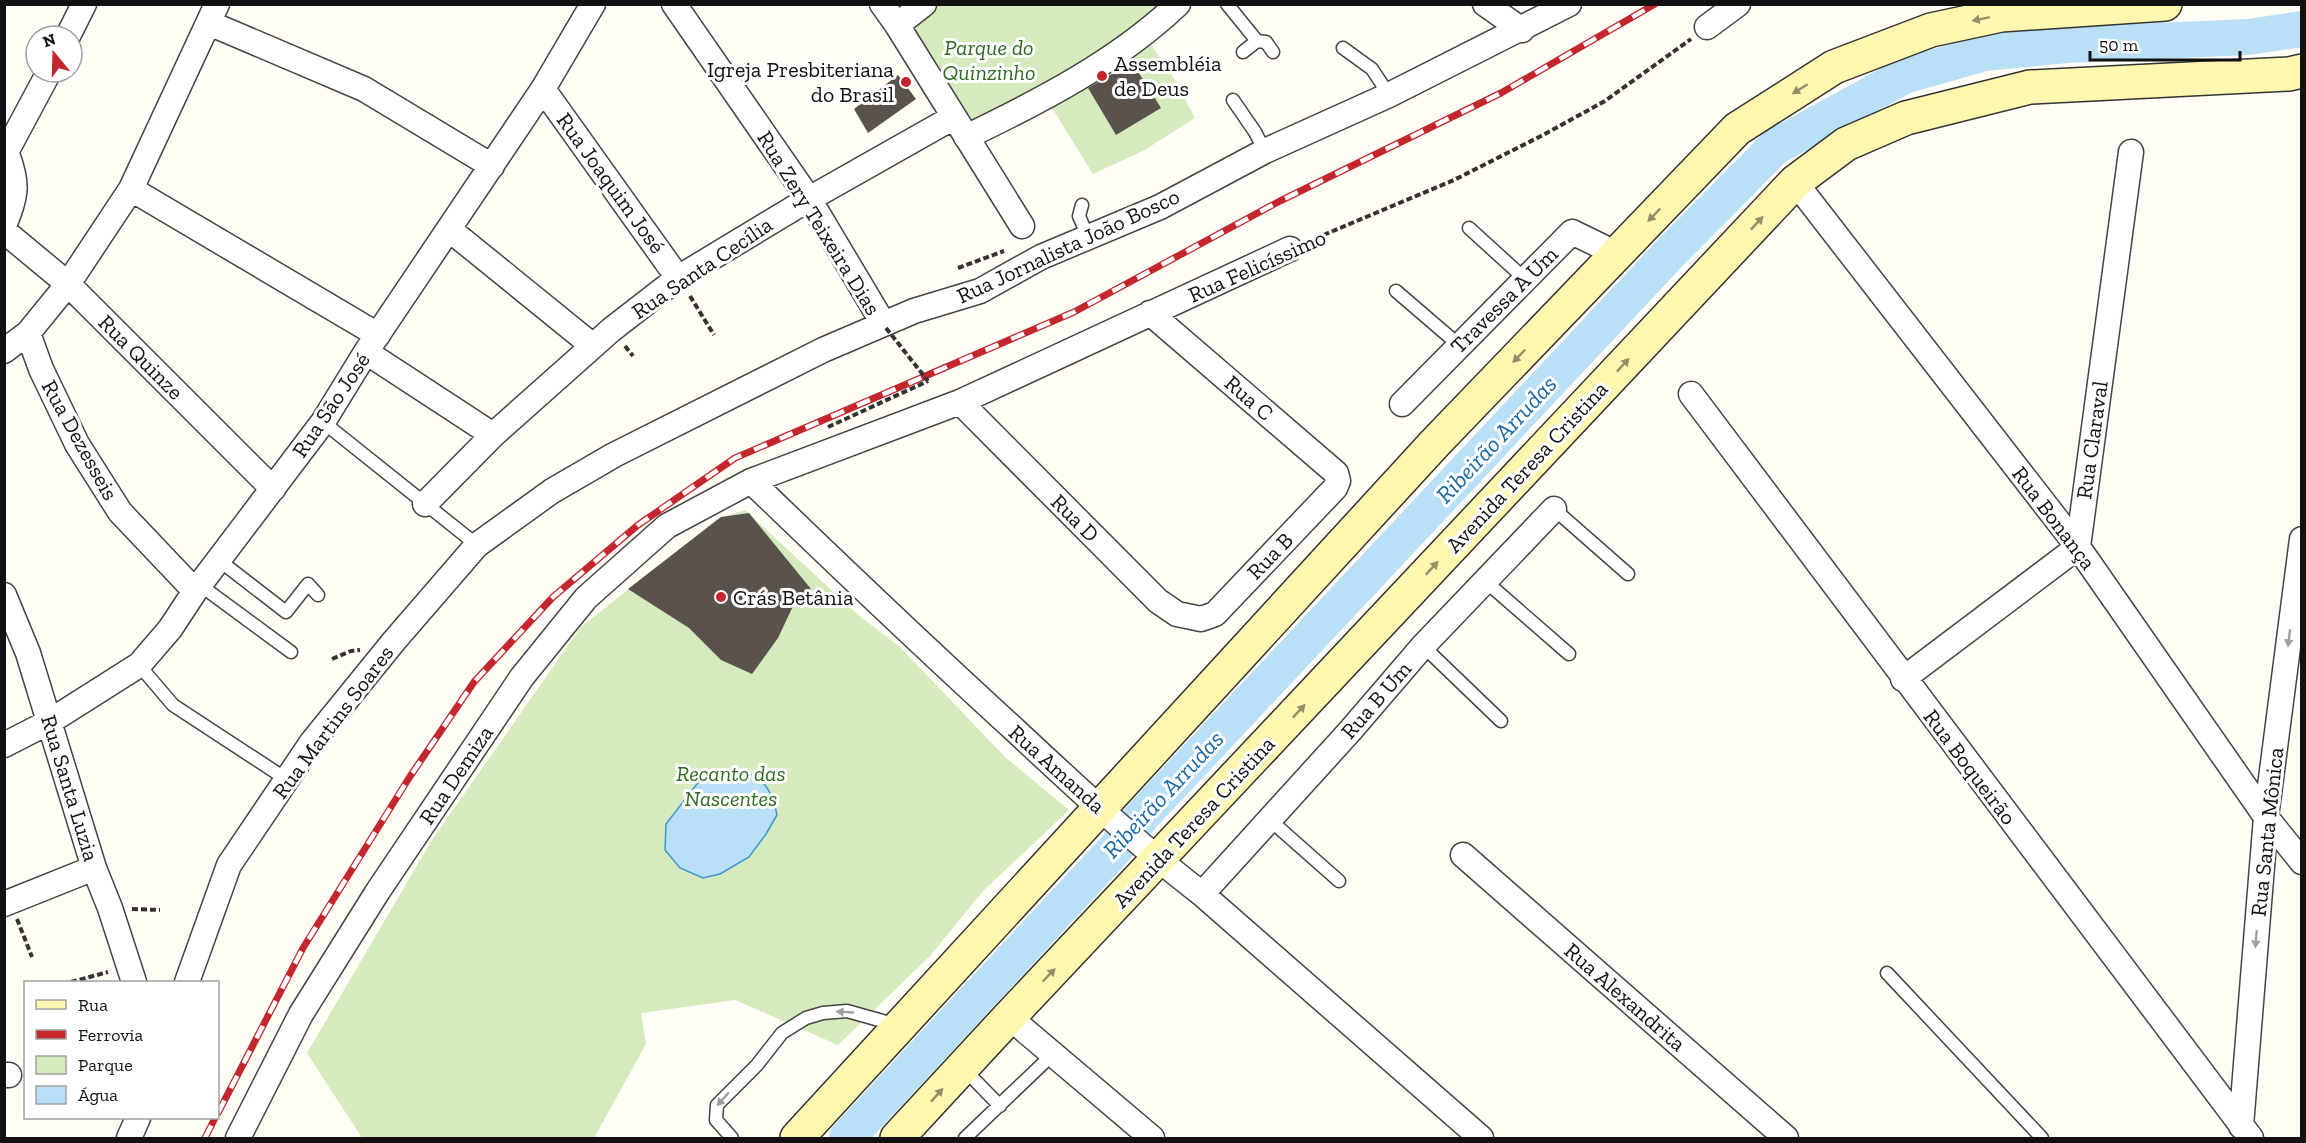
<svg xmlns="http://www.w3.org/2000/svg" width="2306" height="1143" font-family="'Zilla Slab',serif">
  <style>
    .green { fill: #d5ebbd }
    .water { fill: #b9e0f7; stroke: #3f96cf; stroke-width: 1.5 }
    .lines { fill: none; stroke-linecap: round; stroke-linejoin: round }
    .river { stroke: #b9e0f7; stroke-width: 36 }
    .building { fill: #5a524d }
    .lane-casing { stroke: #444; stroke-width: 15 }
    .street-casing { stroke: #444; stroke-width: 27 }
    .secondary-casing { stroke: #333; stroke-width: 36 }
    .path { stroke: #333; stroke-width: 4; stroke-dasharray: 6 3; stroke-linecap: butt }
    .lane { stroke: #fff; stroke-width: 12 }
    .street { stroke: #fff; stroke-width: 24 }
    .secondary { stroke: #fff6b0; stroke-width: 33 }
    .rail-casing { stroke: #c4262e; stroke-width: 7 }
    .rail { stroke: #fff; stroke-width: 4.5; stroke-dasharray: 14; stroke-linecap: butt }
    .path-bridge { stroke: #333; stroke-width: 4; stroke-dasharray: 6 3; stroke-linecap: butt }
    .oneway { fill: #948f68 }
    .oneway2 { fill: #a0a0a0 }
    .poi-dot { fill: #c4262e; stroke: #fff; stroke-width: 2 }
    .labels { text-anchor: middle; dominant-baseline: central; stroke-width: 6; stroke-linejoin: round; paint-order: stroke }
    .park-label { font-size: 22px; font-style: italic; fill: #2f6b1f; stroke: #fff }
    .poi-label { font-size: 22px; fill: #111; stroke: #fff; text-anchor: start }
    .street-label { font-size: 22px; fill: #111; stroke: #fff }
    .water-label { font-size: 24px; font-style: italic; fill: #1768a6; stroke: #fff }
  </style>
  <rect width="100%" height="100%" fill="#fffdf5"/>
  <!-- green -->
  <path class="green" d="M933 5H1169L1134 35 968 130 902 23Z
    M1148 40 1172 75 1195 118 1143 151 1093 174 1049 103Z
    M745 510 857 614 900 647 1005 757 1069 810 983 891 930 956 838 1045 735 1000 641 1013 646 1044 594 1138H362L307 1053 432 840 581 627 717 519Z"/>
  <!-- water -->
  <path class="water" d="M707 771C723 777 720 774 735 772 762 770 773 793 777 815L766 834 749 857 720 874 703 878 680 868 665 850 666 824Z"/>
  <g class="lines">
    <!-- river -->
    <path class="river" d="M847 1138 1114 850 1144 814 1672 251 1775 147 1904 76 1985 53 2067 45 2248 37 2302 29"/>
  </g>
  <!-- building -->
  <path class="building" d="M1132 62 1161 108 1116 135 1088 88Z
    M898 75 916 99 868 133 854 109Z
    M749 513 811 589 794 604 778 638 752 674 721 660 689 628 628 589 721 517Z"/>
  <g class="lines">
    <!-- lane casing -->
    <g class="lane-casing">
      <path id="lane" d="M1227 4 1257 41
        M1343 48 1372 69 1389 95
        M1243 52 1257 41 1266 42 1273 52
        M1233 100 1255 132 1265 151
        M1082 205 1079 216 1088 237
        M1469 228 1525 279
        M1396 291 1460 346
        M323 422 477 545
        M1554 509 1628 574
        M220 561 286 612 308 584 318 595
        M1484 580 1569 654
        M200 585 291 652
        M1423 646 1501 721
        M139 665 173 705 286 779
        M1269 819 1339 881
        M1887 973 2042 1138
        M963 1068 1000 1106
        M732 1138 716 1120 717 1105 757 1065 782 1033 806 1018 823 1013 847 1011 897 1025
        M965 1138 1053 1054"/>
    </g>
    <!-- street casing -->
    <g class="street-casing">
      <path id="street" d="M674 4 809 199 883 323
        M882 4 897 25 1022 226
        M1485 4 1522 30
        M209 23 364 89 492 166
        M897 25 924 4
        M1707 27 1738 4
        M68 36 84 4
        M543 89 678 278
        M966 137C1041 101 1118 61 1178 4
        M4 156 49 72
        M1795 182 2078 547 2266 817 2302 862
        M131 189 378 335
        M4 226C16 195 19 186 7 154
        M450 230 593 346
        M4 231 68 284 273 489
        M28 333 41 369 77 444 120 512 195 591
        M4 351 28 333 68 284 131 189 217 4
        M366 352 493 435
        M1691 394 2251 1138
        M960 402 1158 601 1177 614 1201 619 1215 614 1335 488 1338 481 1336 473 1150 313
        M1402 404 1572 232 1617 254
        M751 481C839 566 927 650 1017 732 1077 788 1137 844 1202 894L1481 1138
        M425 504 493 435 611 330 678 278 809 199 954 117
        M4 595 28 653 94 868 110 908 134 982
        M1903 679 2078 547 2131 152
        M4 745 49 722 139 665 170 629 195 591 323 422 366 352 543 89 593 4
        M1463 855 1786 1138
        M1202 894 1350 731 1423 646 1554 509
        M4 904 94 868
        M187 982 229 865 312 742 394 641 477 545 552 491 614 455 823 350 914 311 980 291 1041 257 1160 207 1265 151 1389 95 1569 4
        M1009 1017 1152 1138
        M4 1075H9
        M2241 1126 2266 817 2302 539
        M129 1138 138 1118
        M238 1138 301 1014 378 891 522 677 586 598 667 526 751 481 960 402 1290 249"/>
    </g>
    <!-- secondary casing -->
    <g class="secondary-casing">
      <path id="secondary" d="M797 1138 1435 443 1737 129 1834 67 1931 30 2001 15 2165 4
        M897 1138 1009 1017 1795 182 1846 144 1906 118 2030 87 2289 74 2302 71"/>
    </g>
    <!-- path -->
    <path class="path" d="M1307 242 1454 180 1543 135 1605 101 1691 39
      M958 268 1004 251
      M690 296 714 335
      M625 346 633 356
      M828 427 928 381
      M332 659 351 651 360 650
      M132 909 160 910
      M17 919 32 957
      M71 982 108 972"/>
    <!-- lane -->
    <use href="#lane" class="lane"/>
    <!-- street -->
    <use href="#street" class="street"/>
    <!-- secondary -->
    <use href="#secondary" class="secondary"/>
    <!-- rail casing -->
    <g class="rail-casing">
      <path id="rail" d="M218 1113 303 948 409 778 474 682 553 597 638 525 735 458 1074 312 1280 201 1501 93 1655 4
        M205 1138 215 1118"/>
    </g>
    <!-- rail -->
    <use href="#rail" class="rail"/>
    <!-- path-bridge -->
    <path class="path-bridge" d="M886 328 928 381"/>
  </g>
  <!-- one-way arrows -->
  <defs><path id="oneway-solid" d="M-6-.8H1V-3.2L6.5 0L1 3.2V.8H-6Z" transform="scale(1.5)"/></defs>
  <g class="oneway">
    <use href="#oneway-solid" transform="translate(1981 19) rotate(168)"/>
    <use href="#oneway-solid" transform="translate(1800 89) rotate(148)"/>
    <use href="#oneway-solid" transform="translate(1654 215) rotate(134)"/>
    <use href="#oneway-solid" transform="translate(1757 223) rotate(-47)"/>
    <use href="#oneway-solid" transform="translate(1519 356) rotate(134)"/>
    <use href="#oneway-solid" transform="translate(1623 365) rotate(-47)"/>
    <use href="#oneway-solid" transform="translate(1432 568) rotate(-47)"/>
    <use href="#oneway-solid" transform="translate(1299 711) rotate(-47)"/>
    <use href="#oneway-solid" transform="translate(1049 975) rotate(-46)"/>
    <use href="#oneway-solid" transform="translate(937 1095) rotate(-48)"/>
  </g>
  <g class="oneway2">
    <use href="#oneway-solid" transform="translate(2289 638) rotate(97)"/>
    <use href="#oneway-solid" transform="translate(2256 939) rotate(95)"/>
    <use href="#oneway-solid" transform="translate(845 1012) rotate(-177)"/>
    <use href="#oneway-solid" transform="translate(723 1099) rotate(131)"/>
  </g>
  <!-- markers -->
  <g class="poi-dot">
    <circle cx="1102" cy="76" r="6"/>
    <circle cx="906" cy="82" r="6"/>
    <circle cx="721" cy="597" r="6"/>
  </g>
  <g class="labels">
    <!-- park labels -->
    <g class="park-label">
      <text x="989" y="47">Parque do<tspan x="989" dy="25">Quinzinho</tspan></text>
      <text x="731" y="773">Recanto das<tspan x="731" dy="25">Nascentes</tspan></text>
    </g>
    <!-- poi labels -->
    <g class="poi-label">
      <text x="1114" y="63">Assembléia<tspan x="1114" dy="25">de Deus</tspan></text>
      <text x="894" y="69" text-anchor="end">Igreja Presbiteriana<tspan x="894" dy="25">do Brasil</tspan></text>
      <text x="733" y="597">Crás Betânia</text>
    </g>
    <!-- street labels -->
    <g class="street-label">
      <text transform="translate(611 183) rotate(54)">Rua Joaquim José</text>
      <text transform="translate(819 223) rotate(58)">Rua Zery Teixeira Dias</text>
      <text transform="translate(1068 246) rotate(-25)">Rua Jornalista João Bosco</text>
      <text transform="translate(1257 266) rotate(-24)">Rua Felicíssimo</text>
      <text transform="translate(702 268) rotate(-34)">Rua Santa Cecília</text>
      <text transform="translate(1504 300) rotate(-45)">Travessa A Um</text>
      <text transform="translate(141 357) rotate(45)">Rua Quinze</text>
      <text transform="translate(1249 398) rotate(41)">Rua C</text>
      <text transform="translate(331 405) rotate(-56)">Rua São José</text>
      <text transform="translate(80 440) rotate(61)">Rua Dezesseis</text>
      <text transform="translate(2092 440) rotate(-82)">Rua Claraval</text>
      <text transform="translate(1527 467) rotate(-47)">Avenida Teresa Cristina</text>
      <text transform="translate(1075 518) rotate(45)">Rua D</text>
      <text transform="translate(2054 518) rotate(53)">Rua Bonança</text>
      <text transform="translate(1270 556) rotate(-46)">Rua B</text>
      <text transform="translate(1376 700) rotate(-49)">Rua B Um</text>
      <text transform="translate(333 722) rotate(-53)">Rua Martins Soares</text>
      <text transform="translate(1970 767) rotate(53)">Rua Boqueirão</text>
      <text transform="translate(1057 769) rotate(42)">Rua Amanda</text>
      <text transform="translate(456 775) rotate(-56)">Rua Demiza</text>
      <text transform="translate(70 788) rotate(73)">Rua Santa Luzia</text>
      <text transform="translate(1194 822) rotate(-47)">Avenida Teresa Cristina</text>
      <text transform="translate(2267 832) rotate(-84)">Rua Santa Mônica</text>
      <text transform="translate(1625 997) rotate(41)">Rua Alexandrita</text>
    </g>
    <!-- water labels -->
    <g class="water-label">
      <text transform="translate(1496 439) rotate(-47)">Ribeirão Arrudas</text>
      <text transform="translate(1163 794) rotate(-47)">Ribeirão Arrudas</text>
    </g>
  </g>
  <!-- border -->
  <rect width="2306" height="1143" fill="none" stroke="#111111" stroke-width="12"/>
  <!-- legend -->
  <rect x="24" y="981" width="195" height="138" fill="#ffffff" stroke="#a0a0a0" stroke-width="1.5"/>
  <rect x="36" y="1000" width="30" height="9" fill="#fff6b0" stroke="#a0a0a0" stroke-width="1.5"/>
  <text x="78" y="1011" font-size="18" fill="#111111">Rua</text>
  <rect x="36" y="1030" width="30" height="9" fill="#c4262e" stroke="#a0a0a0" stroke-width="1.5"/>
  <text x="78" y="1041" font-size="18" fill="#111111">Ferrovia</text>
  <rect x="36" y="1056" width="30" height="18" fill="#d5ebbd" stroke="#a0a0a0" stroke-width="1.5"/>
  <text x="78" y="1071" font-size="18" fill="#111111">Parque</text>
  <rect x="36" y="1086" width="30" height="18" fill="#b9e0f7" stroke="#a0a0a0" stroke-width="1.5"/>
  <text x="78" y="1101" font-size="18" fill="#111111">Água</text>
  <!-- north arrow -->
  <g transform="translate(54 54) rotate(341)"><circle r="28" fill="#ffffff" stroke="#a0a0a0" stroke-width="1.5"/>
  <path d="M0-4.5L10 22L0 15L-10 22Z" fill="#c4262e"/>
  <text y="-9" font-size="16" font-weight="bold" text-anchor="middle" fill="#111111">N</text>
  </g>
  <!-- scale -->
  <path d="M2090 51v9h150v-9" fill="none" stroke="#111111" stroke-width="3"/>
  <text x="2099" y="51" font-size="18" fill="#111111" stroke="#ffffff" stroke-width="4.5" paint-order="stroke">50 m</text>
</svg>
